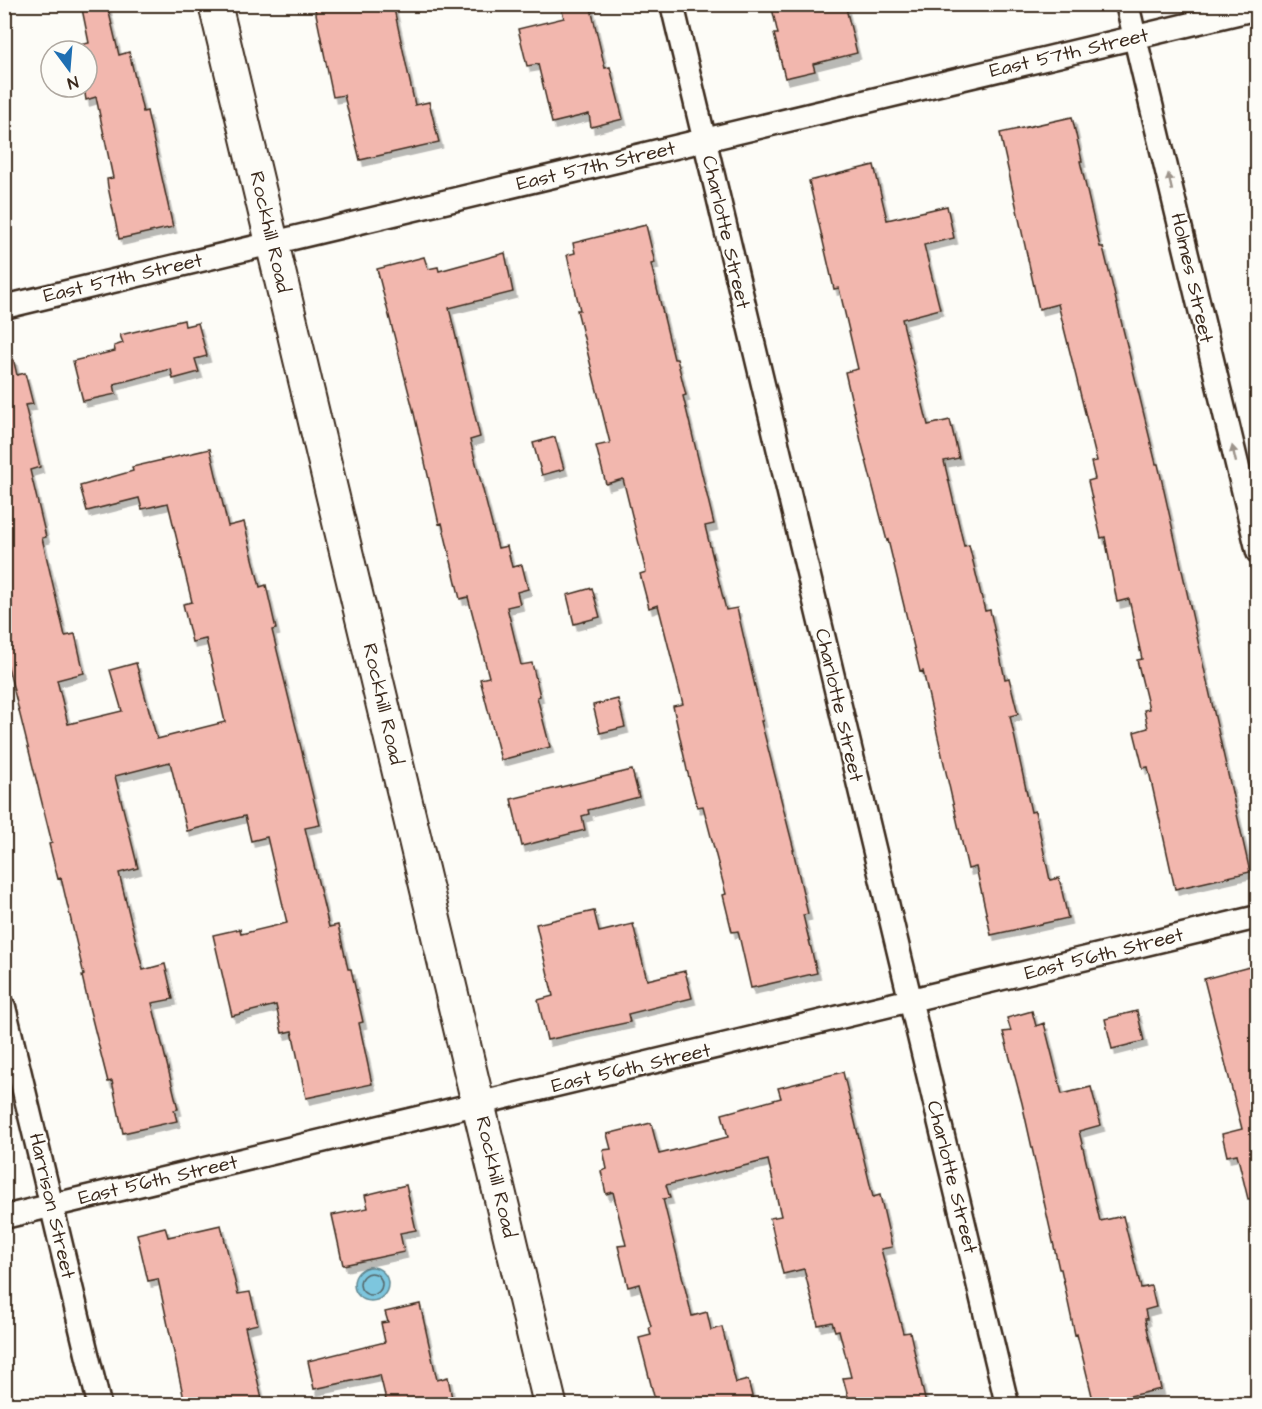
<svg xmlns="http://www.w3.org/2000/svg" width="1262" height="1409" font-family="'Architects Daughter',sans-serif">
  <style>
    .water { fill: #7dc6de; stroke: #638891; stroke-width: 1.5 }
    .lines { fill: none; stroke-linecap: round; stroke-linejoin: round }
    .shore { stroke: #55686b; stroke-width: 1.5 }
    .building { fill: #f2b7ae; stroke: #3b2a1e; stroke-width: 1.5; filter: url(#shadow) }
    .street-casing { stroke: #3b2a1e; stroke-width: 27 }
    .secondary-casing { stroke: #3b2a1e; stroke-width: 36 }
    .street { stroke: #fdfcf7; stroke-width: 22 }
    .secondary { stroke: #fdfcf7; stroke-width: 32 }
    .oneway { fill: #9c938a }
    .labels { text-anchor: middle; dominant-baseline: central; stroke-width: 4.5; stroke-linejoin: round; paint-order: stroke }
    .street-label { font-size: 20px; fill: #3b2a1e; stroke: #fdfcf7 }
  </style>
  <defs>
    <filter id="shadow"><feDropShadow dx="3.5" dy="6" stdDeviation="0" flood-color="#0004"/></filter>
  </defs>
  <rect width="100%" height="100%" fill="#fdfcf7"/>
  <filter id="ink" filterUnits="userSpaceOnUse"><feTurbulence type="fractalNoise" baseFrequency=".0167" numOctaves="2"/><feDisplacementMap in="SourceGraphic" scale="12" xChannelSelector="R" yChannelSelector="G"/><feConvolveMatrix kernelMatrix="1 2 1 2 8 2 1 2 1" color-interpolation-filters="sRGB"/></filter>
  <g filter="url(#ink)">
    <!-- water -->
    <path class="water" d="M354 1284a17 17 0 1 1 34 0a17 17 0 1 1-34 0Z"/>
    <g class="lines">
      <!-- shore -->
      <path class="shore" d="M360 1284a11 11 0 1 1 22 0a11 11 0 1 1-22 0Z"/>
    </g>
    <!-- building -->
    <path class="building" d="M81 4H107L119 55 129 52 143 112 147 111 173 227 119 239 108 187 107 179 113 178 96 97 86 100 84 87H87V51H76L75 46 89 43Z
      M314 4H393L415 105 429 102 439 142 360 160 344 95 333 97Z
      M560 4H590L605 68 610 67 623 119 591 127 589 114 552 123 538 64 527 66 518 29 564 18Z
      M771 4H845L857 53 813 64 815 71 785 78 774 34H778Z
      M1072 117 1082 161H1080L1100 247H1103L1156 464H1158L1250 872 1175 889 1148 767 1143 768 1134 732 1148 728 1144 710 1149 709 1137 660 1142 659 1129 599 1117 602 1105 537 1101 538 1088 481 1095 479 1091 462 1097 461 1058 304 1039 309 1000 133Z
      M874 165 887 220 947 206 954 238 924 245 940 309 902 319 928 425 950 420 959 458 944 461 964 546 969 545 985 611 990 610 1005 679 1009 678 1018 714 1010 716 1031 812 1035 811 1050 880 1059 878 1068 918 991 935 976 867 968 869 923 671 920 672 888 540 887 541 861 441 845 372 858 369 839 288 834 289 809 181Z
      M646 225 655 263 651 264 674 359H677L686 395 683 396 714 524 705 526 726 610 737 608 763 721H761L794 850H793L808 914 803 915 817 973 751 988 738 931 732 932 723 895 726 894 703 806 697 807 687 770 673 706 683 704 658 605 649 608 640 574 646 572 623 479 606 484 596 446 610 443 577 310H580L567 255 575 253 573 243Z
      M505 253 513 292 449 308 480 437 470 440 498 548 507 546 512 567 522 565 528 589 517 592 520 604 507 607 521 665 532 663 540 696 537 697 550 747 501 760 480 679 489 677 468 597 460 599 442 523 439 524 413 409 377 269 424 257 428 269 438 267 439 271Z
      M184 320 185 326 198 323 207 356 195 359 199 372 173 379 171 369 114 384 116 394 83 401 73 361 115 351 114 346 123 343 120 335Z
      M13 358 17 375 25 373 33 404 25 405 40 467 30 470 46 537 42 538 65 636 75 634 84 673 57 680 68 724 122 711 110 670 136 663 157 739 225 722 206 639 192 642 183 604 192 602 168 503 142 509 139 498 87 511 80 486 133 471 132 467 210 449 228 526 244 522 260 587 266 585 276 629 272 630 320 825 305 828 329 927 338 925 348 969H351L363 1022 359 1023 372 1084 306 1098 292 1031 282 1033 276 1005 232 1016 213 935 240 929 241 934 287 923 267 837 251 841 245 816 187 831 170 762 115 776 138 868 119 873 143 970 165 964 173 999 152 1003 178 1109 174 1110 177 1121 123 1133 112 1081 108 1082 89 1007 82 976 84 975 61 878 58 879 49 844 52 843 4 651V359Z
      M555 437 564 469 542 475 533 443Z
      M592 588 600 617 574 624 567 595Z
      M618 699 625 727 600 733 593 705Z
      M632 770 639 797 588 810 589 814 582 816 585 830 522 846 511 799Z
      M594 911 599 932 633 924 647 980 685 971 692 998 628 1014 630 1022 547 1040 538 1000 553 996 536 924Z
      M1257 965V1198L1248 1199 1237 1154 1227 1156 1222 1134 1242 1129 1204 979Z
      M1032 1011 1036 1026 1044 1023 1062 1094 1091 1087 1101 1125 1079 1131 1100 1221 1123 1216 1141 1288 1151 1286 1156 1307 1145 1310 1147 1319H1145L1161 1389 1094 1404 1077 1334 1075 1335 1061 1269H1059L1022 1103 1003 1032 1011 1031 1007 1018Z
      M1137 1011 1144 1041 1112 1049 1105 1019Z
      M843 1072 873 1197 880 1195 892 1247 881 1249 903 1333 910 1332 926 1404H850L843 1378 851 1377 839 1330 835 1331 832 1322 818 1325 804 1269 783 1274 770 1218 781 1216 768 1160 666 1185 670 1198 663 1199 692 1316 707 1312 711 1330 722 1327 736 1383 748 1380 754 1404H656L639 1338 651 1335 649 1327 651 1326 639 1284 628 1287 618 1246 626 1245 613 1192 606 1194 601 1171 607 1169 603 1150 611 1149 607 1134 651 1123 659 1154 728 1137 722 1114 781 1098 778 1088Z
      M406 1185 416 1230 400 1233 404 1252 343 1265 332 1215 368 1208 365 1195Z
      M221 1225 238 1294 250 1292 258 1324 245 1327 262 1399 238 1404H185L158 1279 148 1281 137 1234 165 1227 168 1237Z
      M420 1304 437 1380 448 1377 453 1404H387L380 1375 314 1389 308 1361 385 1342 381 1323 388 1322 385 1312Z"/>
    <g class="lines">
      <!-- street casing -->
      <g class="street-casing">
        <path id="street" d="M672 4 1007 1404
          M1127 4 1258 552
          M4 307 1258 8
          M4 1007 99 1404
          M4 1217 1258 917"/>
      </g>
      <!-- secondary casing -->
      <g class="secondary-casing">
        <path id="secondary" d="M215 4 550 1404"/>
      </g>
      <!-- street -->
      <use href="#street" class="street"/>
      <!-- secondary -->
      <use href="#secondary" class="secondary"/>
    </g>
    <!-- one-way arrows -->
    <defs><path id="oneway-solid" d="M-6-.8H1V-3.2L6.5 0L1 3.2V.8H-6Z" transform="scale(1.5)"/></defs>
    <g class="oneway">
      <use href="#oneway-solid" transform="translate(1170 182) rotate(-103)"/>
      <use href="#oneway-solid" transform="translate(1234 454) rotate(-103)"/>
    </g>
  </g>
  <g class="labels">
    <!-- street labels -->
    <g class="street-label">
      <text transform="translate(1069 53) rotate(-13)">East 57th Street</text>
      <text transform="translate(596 166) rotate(-13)">East 57th Street</text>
      <text transform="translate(270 232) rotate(77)">Rockhill Road</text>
      <text transform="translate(726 232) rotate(77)">Charlotte Street</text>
      <text transform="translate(123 278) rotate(-13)">East 57th Street</text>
      <text transform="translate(1192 278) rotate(77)">Holmes Street</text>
      <text transform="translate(383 704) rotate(77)">Rockhill Road</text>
      <text transform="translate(839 705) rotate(77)">Charlotte Street</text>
      <text transform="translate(1104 954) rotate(-14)">East 56th Street</text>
      <text transform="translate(631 1068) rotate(-13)">East 56th Street</text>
      <text transform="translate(496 1177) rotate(77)">Rockhill Road</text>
      <text transform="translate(952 1177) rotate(76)">Charlotte Street</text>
      <text transform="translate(158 1180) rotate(-13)">East 56th Street</text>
      <text transform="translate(52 1206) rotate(77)">Harrison Street</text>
    </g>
  </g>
  <!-- margin -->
  <rect width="1262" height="1409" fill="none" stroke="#fdfcf7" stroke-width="24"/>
  <rect x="12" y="12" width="1238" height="1385" fill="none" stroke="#3b2a1e" stroke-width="2" filter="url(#ink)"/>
  <!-- north arrow -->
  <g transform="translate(69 69) rotate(164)"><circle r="28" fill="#fdfcf7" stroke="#afa8a0" stroke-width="1.5"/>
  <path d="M0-4.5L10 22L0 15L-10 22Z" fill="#1f6fb2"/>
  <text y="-9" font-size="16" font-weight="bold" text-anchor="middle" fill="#3b2a1e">N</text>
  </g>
</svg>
